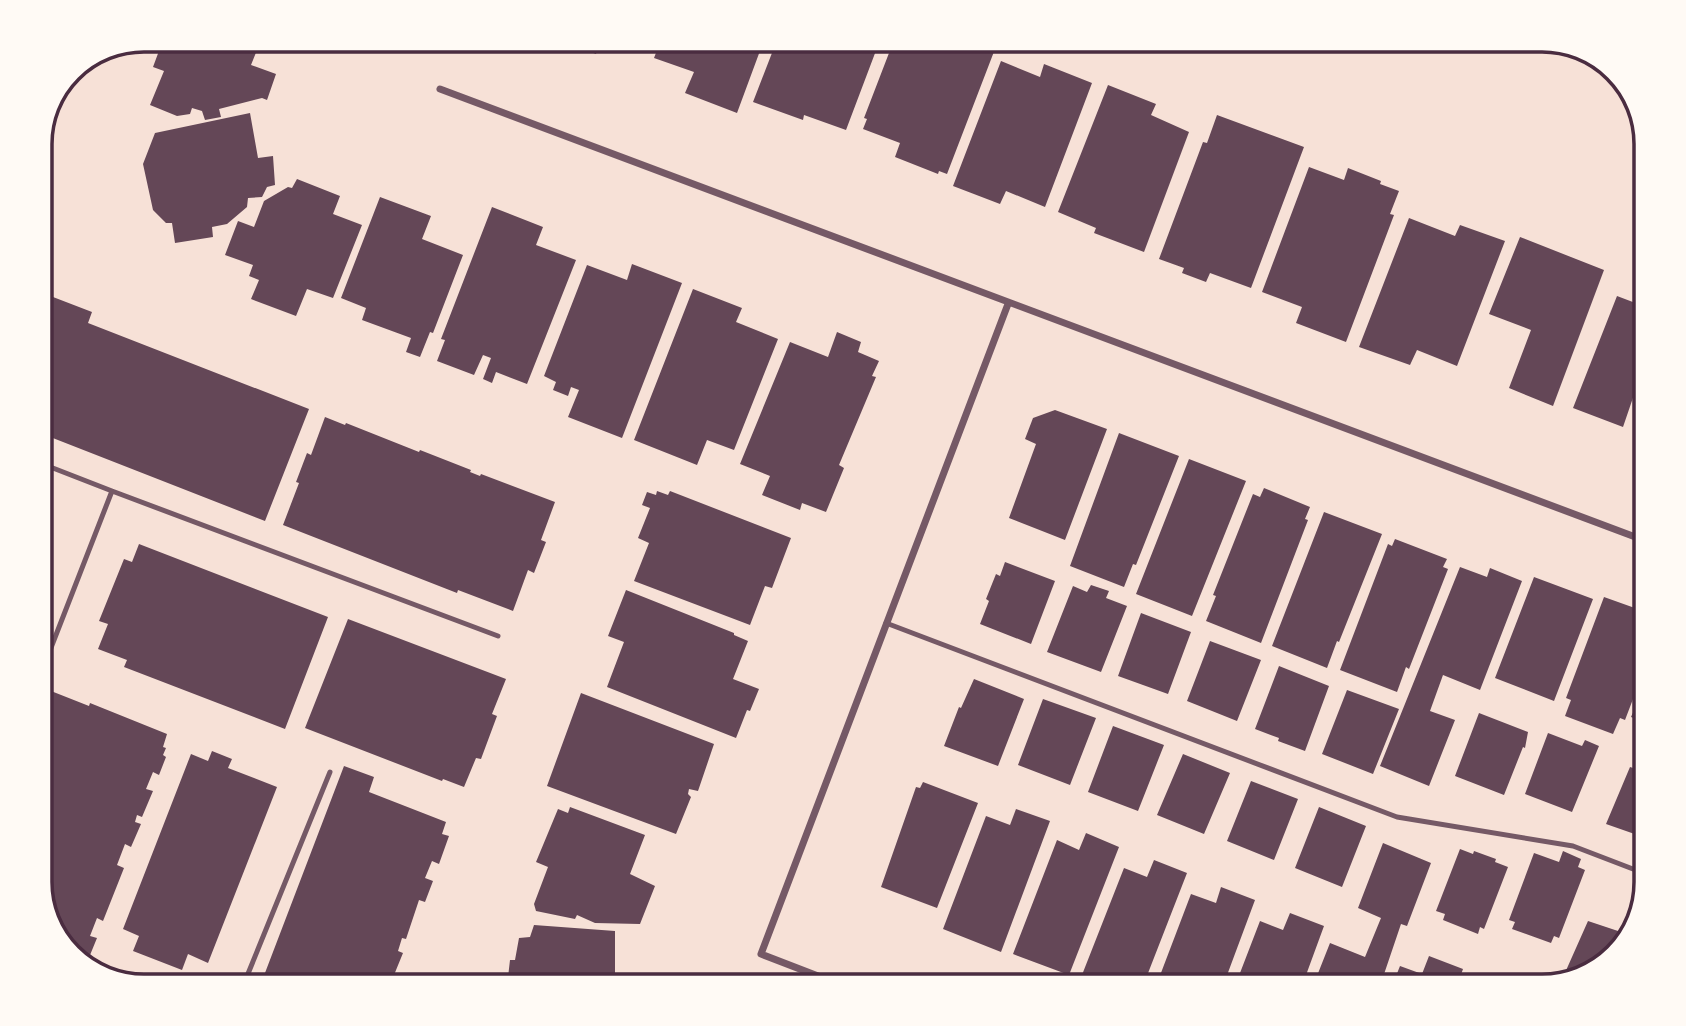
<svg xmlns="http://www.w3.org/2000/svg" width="1686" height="1026" font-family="Quicksand,sans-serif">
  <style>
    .building { fill: #644757 }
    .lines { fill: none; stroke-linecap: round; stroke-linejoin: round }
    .service { stroke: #755966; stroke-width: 5 }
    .minor { stroke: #755966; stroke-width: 7 }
    .rim { fill: none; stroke: #4a2c40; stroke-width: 3.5 }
  </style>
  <rect width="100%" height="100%" fill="#f7e1d7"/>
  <!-- building -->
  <path class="building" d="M163 40H261L251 65 276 74 267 100 262 98 219 109 221 117 205 120 202 111 192 108 190 114 177 116 150 105 164 71 153 67Z
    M558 40H601L596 54Z
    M615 40H645L641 50Z
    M661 40H764L737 113 685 93 694 72 654 58Z
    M777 40H880L846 130 804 115 803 120 753 102Z
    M894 40H973L995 49 947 174 939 171 938 174 895 157 900 143 863 129 867 119 864 118Z
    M1001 61 1040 77 1044 64 1092 83 1045 207 1006 191 1000 204 953 186Z
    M1108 85 1156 104 1151 115 1189 132 1144 252 1094 233 1096 228 1058 212Z
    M250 113 258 158 273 156 275 185 267 187 262 197 248 198 247 207 227 224 212 227 213 237 175 243 172 223H166L153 210 143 164 155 133Z
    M1217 115 1304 147 1251 288 1210 273 1206 282 1182 273 1184 268 1159 259 1203 142 1207 143Z
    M1309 167 1344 180 1348 168 1381 181 1380 184 1399 191 1390 214 1394 215 1346 342 1296 323 1302 307 1262 292Z
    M297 179 340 196 333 214 362 225 333 298 307 289 296 316 251 299 259 280 249 276 253 265 225 255 238 221 254 227 264 201 288 187 292 188Z
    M380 197 431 216 422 239 463 255 433 333 430 332 420 357 406 352 411 338 362 320 366 308 341 298Z
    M492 207 543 227 536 245 576 260 527 384 496 372 492 383 483 379 491 358 483 355 474 375 437 361 445 340 441 339Z
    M1409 218 1455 236 1460 225 1505 241 1457 366 1417 350 1410 365 1359 347Z
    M1520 237 1604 270 1553 406 1509 388 1531 330 1489 314Z
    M632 264 682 283 622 438 568 417 579 390 571 387 568 396 553 390 556 382 544 376 587 265 627 280Z
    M693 289 742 308 736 322 778 339 734 450 707 440 697 465 634 440Z
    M40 292 92 312 88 323 309 409 265 521 40 433Z
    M1617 296 1646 307V389L1637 386 1623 427 1573 408Z
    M837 332 861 342 858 352 879 361 872 376 876 377 839 465 844 468 826 512 802 503 800 510 762 495 770 476 740 464 790 342 828 357Z
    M1055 410 1107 429 1065 540 1009 518 1036 444 1025 439 1033 418Z
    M325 417 345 425 346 423 419 452 420 450 471 470 470 472 480 476 481 474 555 502 541 540 546 542 534 573 528 570 513 611 458 590 457 593 283 525 299 483 296 482 307 453 311 455Z
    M1119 433 1179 456 1136 565 1133 564 1124 587 1070 566Z
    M1189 459 1246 481 1192 616 1136 594Z
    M1264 488 1310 507 1305 519 1308 520 1261 643 1206 621 1216 596 1213 595 1253 494 1260 497Z
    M657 491 668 495 670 491 791 538 772 588 765 586 750 625 634 581 649 543 638 538 650 508 642 505 647 492 656 495Z
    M40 497 49 500 41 522H40Z
    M1324 512 1382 534 1339 642 1337 641 1327 668 1272 646Z
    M1395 539 1447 559 1443 567 1448 569 1409 669 1406 667 1397 692 1340 670 1388 544 1392 546Z
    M139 544 328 617 285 729 124 667 127 660 98 649 108 624 99 621 124 559 132 562Z
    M1005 562 1055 581 1031 644 980 624 989 601 986 599 996 574 1000 576Z
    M1460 567 1487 577 1490 568 1522 581 1480 690 1443 675 1430 711 1455 720 1429 786 1380 766Z
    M1534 577 1593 599 1554 701 1495 678Z
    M1091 585 1109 591 1106 598 1127 606 1101 672 1047 652 1073 586 1087 592Z
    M626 590 734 633V635L748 641 733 679 759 689 750 711 747 710 736 738 607 687 624 642 608 636Z
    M1604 597 1646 612V665L1625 720 1620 718 1613 734 1565 716 1571 700 1566 698Z
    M1141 613 1191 632 1168 694 1118 676Z
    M348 619 506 679 492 714 497 716 481 759 476 758 464 787 443 779 442 781 305 728Z
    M1210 641 1261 660 1237 721 1187 701Z
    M1279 666 1329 686 1305 751 1278 741 1279 738 1255 729Z
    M974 679 1024 699 998 766 944 746 959 707 961 708Z
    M1646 683V723L1631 717Z
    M1347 690 1399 709 1373 774 1322 754Z
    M51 691 89 706 90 703 167 734 163 747 166 748 163 755 166 757 159 775 153 772 146 789 153 791 142 817 137 815 135 822 141 824 131 847 125 844 117 865 124 868 103 921 97 918 90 936 97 938 88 960 97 963 95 968 101 970 99 974 92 972 54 934 40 888V718Z
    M581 693 714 744 698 791 689 789 688 794 691 797 676 834 547 786Z
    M1043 699 1096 718 1070 785 1018 765Z
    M1479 713 1528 732 1525 748 1523 747 1504 795 1455 776Z
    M1113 726 1164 745 1138 811 1088 792Z
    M1548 733 1582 746 1585 740 1599 746 1572 812 1525 794Z
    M212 751 232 759 228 768 277 787 208 963 188 954 182 970 133 951 139 936 123 929 191 754 208 761Z
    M1183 754 1230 773 1204 834 1157 815Z
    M344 766 374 777 369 792 446 822 442 834 449 836 439 864 432 861 425 878 433 881 425 902 419 900 406 939 402 938 398 951 403 953 394 975 387 973 385 977 392 980 390 986H260Z
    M1630 767 1646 772V838L1606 824Z
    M1251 781 1298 799 1274 860 1227 841Z
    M923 782 978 803 937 908 881 887 916 787 920 788Z
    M570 807 645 835 630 874 655 886 640 924 595 923 577 915 575 919 536 911 534 904 548 867 536 862 558 809 568 813Z
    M1319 807 1366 826 1342 887 1295 868Z
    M1016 809 1050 821 1001 952 943 929 986 816 1010 825Z
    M1086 833 1119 847 1069 975 1013 954 1057 840 1079 850Z
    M1383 843 1431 863 1407 926 1401 924 1380 986H1313L1330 943 1365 957 1381 918 1358 908Z
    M1460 849 1473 854 1474 851 1496 859 1495 862 1508 867 1484 929 1480 927 1478 934 1443 920 1445 914 1436 911Z
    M1563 851 1581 859 1578 867 1585 870 1559 938 1554 936 1551 943 1512 929 1515 922 1509 920 1534 853 1559 862Z
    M1154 860 1187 873 1143 986H1094L1080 980 1124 868 1147 877Z
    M1221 887 1255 900 1223 986H1156L1191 894 1216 903Z
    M1290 913 1324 926 1302 986H1235L1260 921 1283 930Z
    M1588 921 1630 935 1594 972 1571 978 1564 975Z
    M534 925 615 931V980H621V986H507L510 960H515L519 938 530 937Z
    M1429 956 1463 969 1457 986H1392L1400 966 1422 974Z"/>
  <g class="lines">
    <!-- service -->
    <path class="service" d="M40 463 112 491 40 676
      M112 491 498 636
      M886 623 1397 817 1573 846 1646 874
      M243 986 330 772"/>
    <!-- minor -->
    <path class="minor" d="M440 89 1646 541
      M844 986 761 954 1008 304"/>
  </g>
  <!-- crop -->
  <path d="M0 0H1686V1026H0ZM144 52H1542A92 92 0 0 1 1634 144V882A92 92 0 0 1 1542 974H144A92 92 0 0 1 52 882V144A92 92 0 0 1 144 52Z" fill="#fffaf5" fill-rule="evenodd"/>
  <path class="rim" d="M144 52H1542A92 92 0 0 1 1634 144V882A92 92 0 0 1 1542 974H144A92 92 0 0 1 52 882V144A92 92 0 0 1 144 52Z"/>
</svg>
